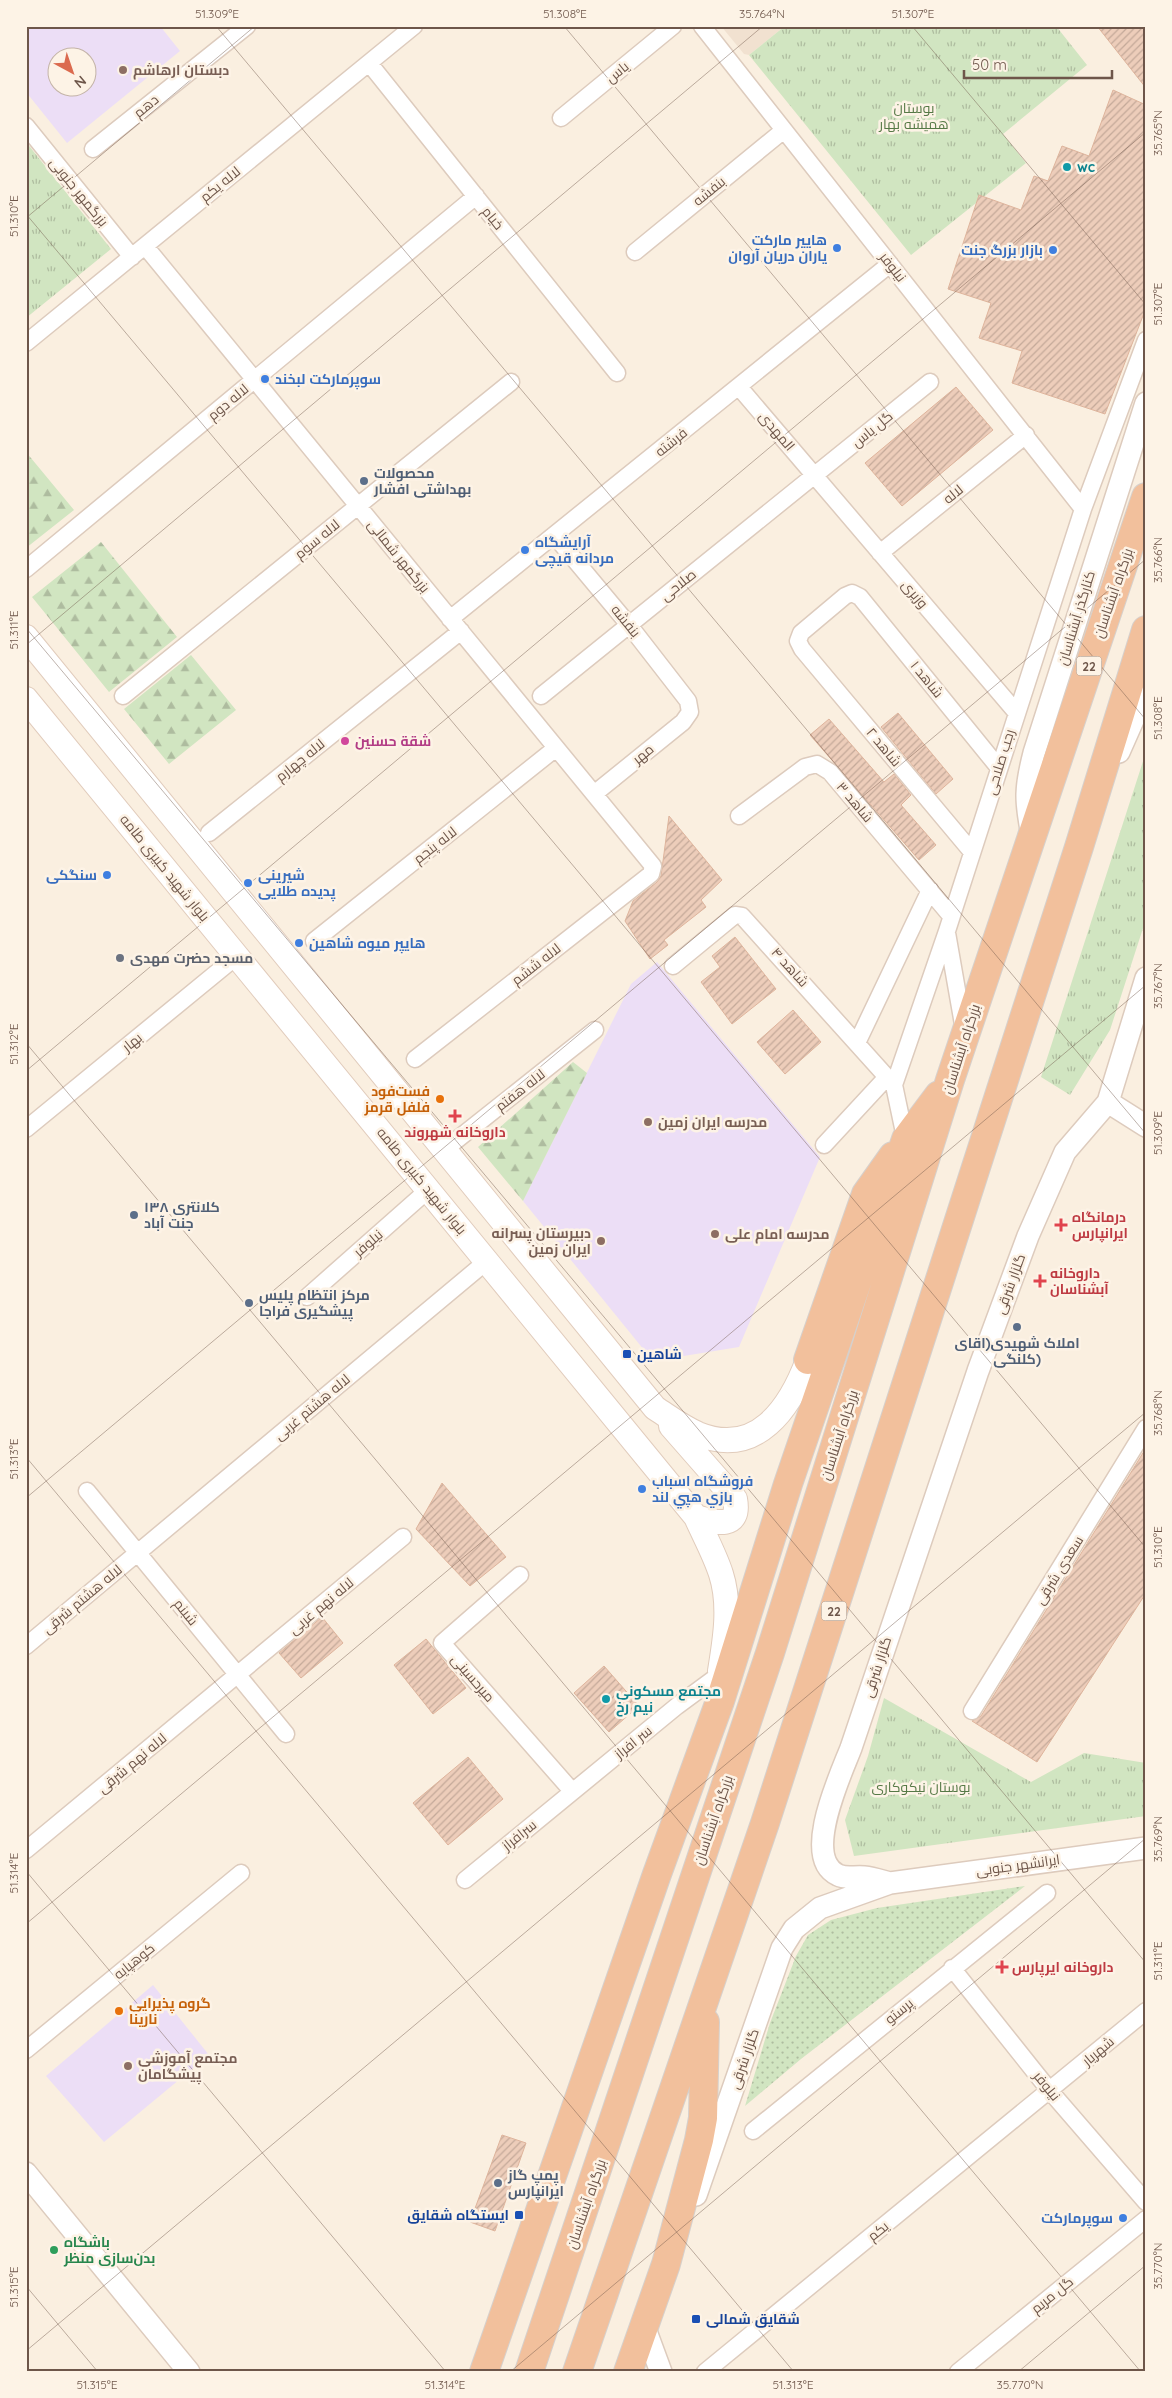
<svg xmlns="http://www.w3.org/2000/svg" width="1172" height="2398" font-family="Quicksand,Cairo,sans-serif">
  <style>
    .residential { fill: #f1e1d0 }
    .education { fill: #ecdef6; fill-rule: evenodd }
    .grass { fill: url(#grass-dots) }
    .forest { fill: url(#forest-firs) }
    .park { fill: url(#park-tufts) }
    .building { fill: url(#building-hatch); stroke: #deb49c }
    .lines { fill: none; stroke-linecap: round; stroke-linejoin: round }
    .minor-casing { stroke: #ddcbbd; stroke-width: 19 }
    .tertiary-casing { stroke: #ddcbbd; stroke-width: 24 }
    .secondary-casing { stroke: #e1ccbc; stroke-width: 26 }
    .trunk-casing { stroke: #d6d0cc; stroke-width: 30 }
    .minor { stroke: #fff; stroke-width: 16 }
    .tertiary { stroke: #fff; stroke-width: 21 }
    .secondary { stroke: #fff; stroke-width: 24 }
    .trunk { stroke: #f2c09c; stroke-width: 28 }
    .ticks { fill: none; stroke: #6e564a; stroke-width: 1; stroke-opacity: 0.45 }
    .education-dot { fill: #8d6e63; stroke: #fdf3e6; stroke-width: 2 }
    .culture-dot { fill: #0f9aa8; stroke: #fdf3e6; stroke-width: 2 }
    .shop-dot { fill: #3f7fe0; stroke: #fdf3e6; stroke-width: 2 }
    .service-dot { fill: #5c6f8a; stroke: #fdf3e6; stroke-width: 2 }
    .hotel-dot { fill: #d1479c; stroke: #fdf3e6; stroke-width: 2 }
    .worship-dot { fill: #6b7280; stroke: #fdf3e6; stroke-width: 2 }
    .food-dot { fill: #e8710a; stroke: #fdf3e6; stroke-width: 2 }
    .health-dot { fill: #e0444e; stroke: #fdf3e6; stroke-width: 2 }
    .transit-dot { fill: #1a4fb4; stroke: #fdf3e6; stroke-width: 2 }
    .leisure-dot { fill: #2e9e5b; stroke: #fdf3e6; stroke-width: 2 }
    .labels { text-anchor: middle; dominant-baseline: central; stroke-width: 5; stroke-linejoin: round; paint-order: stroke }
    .shield { fill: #fdf3e6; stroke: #998579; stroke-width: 1 }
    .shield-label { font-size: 12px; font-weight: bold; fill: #6e564a }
    .education-label { font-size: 14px; font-weight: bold; fill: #785e54; stroke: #fdf3e6; text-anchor: start }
    .street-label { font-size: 14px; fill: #6e564a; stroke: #fdf3e6 }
    .park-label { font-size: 14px; fill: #567946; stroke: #fdf3e6 }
    .culture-label { font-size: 14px; font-weight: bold; fill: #0d838f; stroke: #fdf3e6; text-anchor: start }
    .shop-label { font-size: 14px; font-weight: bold; fill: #366cbe; stroke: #fdf3e6; text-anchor: start }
    .service-label { font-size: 14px; font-weight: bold; fill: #4e5e75; stroke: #fdf3e6; text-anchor: start }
    .hotel-label { font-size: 14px; font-weight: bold; fill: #b23c85; stroke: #fdf3e6; text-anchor: start }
    .worship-label { font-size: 14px; font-weight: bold; fill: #5b616d; stroke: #fdf3e6; text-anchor: start }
    .food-label { font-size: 14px; font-weight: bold; fill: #c56008; stroke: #fdf3e6; text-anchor: end }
    .health-label { font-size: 14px; font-weight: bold; fill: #be3a42; stroke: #fdf3e6; text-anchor: start }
    .transit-label { font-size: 14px; font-weight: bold; fill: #164399; stroke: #fdf3e6; text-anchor: start }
    .leisure-label { font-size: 14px; font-weight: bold; fill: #27864d; stroke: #fdf3e6; text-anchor: start }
    .neatline { fill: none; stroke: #6e564a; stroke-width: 2 }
    .ticks-label { font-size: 12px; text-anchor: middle; fill: #6e564a }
  </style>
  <defs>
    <pattern id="grass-dots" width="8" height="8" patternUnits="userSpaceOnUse" patternTransform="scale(1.25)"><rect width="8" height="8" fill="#d1e5c1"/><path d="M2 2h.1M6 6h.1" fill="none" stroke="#aebc9f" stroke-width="1.8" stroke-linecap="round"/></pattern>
    <pattern id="forest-firs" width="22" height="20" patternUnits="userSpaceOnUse" patternTransform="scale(1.25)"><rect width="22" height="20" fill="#d1e5c1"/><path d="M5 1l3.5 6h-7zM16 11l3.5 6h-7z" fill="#aebc9f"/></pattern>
    <pattern id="park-tufts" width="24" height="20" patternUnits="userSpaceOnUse" patternTransform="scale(1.25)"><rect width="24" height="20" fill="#d1e5c1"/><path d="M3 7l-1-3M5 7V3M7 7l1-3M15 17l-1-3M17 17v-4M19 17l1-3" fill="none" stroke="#aebc9f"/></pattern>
    <pattern id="building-hatch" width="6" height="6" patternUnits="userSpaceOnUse" patternTransform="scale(1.25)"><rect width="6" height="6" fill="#edcdba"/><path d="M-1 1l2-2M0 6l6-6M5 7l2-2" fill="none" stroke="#c4a999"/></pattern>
  </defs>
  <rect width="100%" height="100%" fill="#faefe0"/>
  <!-- residential -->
  <path class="residential" d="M721 26H785L749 55 744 54Z"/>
  <!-- education -->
  <path class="education" d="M26 26H160L180 51 67 143 26 92ZM58 58H88V88H58Z
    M657 962 820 1157 739 1347 653 1361 523 1201 631 984Z
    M153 1985 209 2055 104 2142 46 2076Z"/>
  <!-- grass -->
  <path class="grass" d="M1025 1886 801 2059 745 2106 770 2023 796 1956 808 1935 831 1920 877 1908Z"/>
  <!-- forest -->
  <path class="forest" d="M26 452 74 510 26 548Z
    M101 542 177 637 109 692 32 597Z
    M191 655 236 710 169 764 124 709Z
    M573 1062 587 1073 523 1201 478 1147Z"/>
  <!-- park -->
  <path class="park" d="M785 26H1056L1087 65 1003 134 1026 163 911 255 749 55Z
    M26 142 111 249 26 318Z
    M1146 752V919L1110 1030 1070 1095 1041 1077Z
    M884 1698 1031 1782 1084 1753 1146 1763V1816L854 1856 845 1820 868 1756Z"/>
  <!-- building -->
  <path class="building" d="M1097 26H1146V88Z
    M1113 90 1146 105V308L1105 414 1012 383 1022 351 979 338 991 303 948 289 979 195 1021 210 1034 176 1048 181 1062 146 1089 156Z
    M956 387 993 430 902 506 865 463Z
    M898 713 953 779 936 794 881 727Z
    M829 719 884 782 894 774 911 795 901 805 936 845 919 860 810 735Z
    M669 816 722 880 701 900 706 907 664 940 668 945 650 959 625 921 633 901 657 882 661 876Z
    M735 937 776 989 732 1024 701 982 720 967 712 956Z
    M793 1010 821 1042 785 1074 757 1042Z
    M1146 1448V1593L1037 1762 972 1721 981 1716Z
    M442 1483 506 1557 470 1586 416 1529Z
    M322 1617 343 1643 301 1678 279 1653Z
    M426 1639 466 1688 433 1714 394 1665Z
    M604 1666 639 1706 609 1732 574 1693Z
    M468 1757 503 1799 448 1845 413 1803Z
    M502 2135 526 2143 495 2231 470 2222Z"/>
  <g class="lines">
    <!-- minor casing -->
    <g class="minor-casing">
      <path id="minor" d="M702 26 1083 509
        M369 63 617 373
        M561 118 673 26
        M26 126 132 257
        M93 149 247 26
        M145 246 653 866 651 874 415 1059
        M635 252 784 130
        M26 343 414 26
        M739 387 1016 712
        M554 535 629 625 688 701 690 712 683 722 594 794
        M880 553 1026 435
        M26 569 476 196
        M450 619 890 264
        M123 696 511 382
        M541 696 930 382
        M739 816 805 767 817 764 830 772 951 916
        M209 833 461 631
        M972 852 802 649 798 641 801 633 845 596 852 593 860 597 999 768
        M947 933 964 1030
        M314 941 556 748
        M673 966 735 915 742 916 894 1085
        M857 1043 930 890
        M26 1129 237 956
        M906 1142 894 1085 947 931 1083 509 1146 340
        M824 1145 887 1077
        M444 1150 595 1030
        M307 1297 428 1190
        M87 1491 286 1734
        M520 1575 442 1643 572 1791
        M26 1646 487 1261
        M972 1711 1146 1428
        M26 1850 403 1537
        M465 1880 677 1706 719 1675
        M952 1968 1050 2091 1146 2202
        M26 2050 241 1873
        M753 2131 1047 1893
        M705 2372 1146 2011
        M958 2372 1146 2219"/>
    </g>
    <!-- tertiary casing -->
    <g class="tertiary-casing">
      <path id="tertiary" d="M1119 752 1146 691
        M1032 835C1025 800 1025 788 1034 753L1146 403
        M1108 1102 1146 1126
        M890 1883C882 1881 873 1878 864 1877 855 1876 846 1879 838 1875 801 1858 841 1774 851 1748L978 1371 1028 1236 1065 1152 1108 1102 1146 978
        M26 2173 189 2372
        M696 2195 782 1948 794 1929 820 1908 890 1883 1146 1848
        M644 2326 661 2372"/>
    </g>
    <!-- secondary casing -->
    <g class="secondary-casing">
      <path id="secondary" d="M26 637 655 1408C669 1417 682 1427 698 1434 757 1458 790 1408 808 1360
        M26 699 696 1517C704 1535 715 1555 721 1574 731 1605 725 1640 720 1671
        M671 1426 735 1499C741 1531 714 1522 696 1517"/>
    </g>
    <!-- trunk casing -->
    <g class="trunk-casing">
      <path id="trunk" d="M808 1360 866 1194 893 1156
        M484 2372 657 1874 720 1701 788 1484 906 1139 939 1095
        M529 2372 770 1653 950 1080 1146 497
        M577 2372 765 1823 1079 847 1146 630
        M628 2372 666 2264 699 2140 703 2118 705 2022"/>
    </g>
    <!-- minor -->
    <use href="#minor" class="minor"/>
    <!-- tertiary -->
    <use href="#tertiary" class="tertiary"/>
    <!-- secondary -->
    <use href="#secondary" class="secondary"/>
    <!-- trunk -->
    <use href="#trunk" class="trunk"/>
  </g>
  <!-- ticks -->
  <path class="ticks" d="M216 26 1146 1134M564 26 1146 720M912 26 1146 305M26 214 1146 1548M26 218 255 26M26 628 1146 1963M26 645 763 26M26 1043 1141 2372M26 1071 1146 132M26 1457 794 2372M26 1498 1146 559M26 1871 446 2372M26 1924 1146 985M26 2286 98 2372M26 2351 1146 1412M510 2372 1146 1838M1018 2372 1146 2265"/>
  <!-- markers -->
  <g class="education-dot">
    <circle cx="123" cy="70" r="5"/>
    <circle cx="648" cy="1122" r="5"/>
    <circle cx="715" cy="1234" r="5"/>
    <circle cx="601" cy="1241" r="5"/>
    <circle cx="128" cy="2066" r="5"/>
  </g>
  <g class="culture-dot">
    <circle cx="1067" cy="167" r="5"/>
    <circle cx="606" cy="1699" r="5"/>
  </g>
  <g class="shop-dot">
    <circle cx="837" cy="248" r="5"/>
    <circle cx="1053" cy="250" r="5"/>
    <circle cx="265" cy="379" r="5"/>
    <circle cx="525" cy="550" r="5"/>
    <circle cx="107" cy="875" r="5"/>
    <circle cx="248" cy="883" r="5"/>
    <circle cx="299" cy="943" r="5"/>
    <circle cx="642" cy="1489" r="5"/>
    <circle cx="1123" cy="2218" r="5"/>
  </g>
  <g class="service-dot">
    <circle cx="364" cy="481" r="5"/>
    <circle cx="134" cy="1215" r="5"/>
    <circle cx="249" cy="1303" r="5"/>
    <circle cx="1017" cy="1327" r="5"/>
    <circle cx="498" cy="2183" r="5"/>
  </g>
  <circle class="hotel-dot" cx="345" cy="741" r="5"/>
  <circle class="worship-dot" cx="120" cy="958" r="5"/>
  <g class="food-dot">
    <circle cx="440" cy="1099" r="5"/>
    <circle cx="119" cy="2011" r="5"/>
  </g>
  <g class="health-dot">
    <path d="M452.5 1108.5h5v5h5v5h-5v5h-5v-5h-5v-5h5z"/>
    <path d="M1058.5 1217.5h5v5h5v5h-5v5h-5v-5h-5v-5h5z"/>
    <path d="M1037.5 1273.5h5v5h5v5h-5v5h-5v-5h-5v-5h5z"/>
    <path d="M999.5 1959.5h5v5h5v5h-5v5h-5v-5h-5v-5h5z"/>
  </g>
  <g class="transit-dot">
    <rect x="622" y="1349" width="10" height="10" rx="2.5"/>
    <rect x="514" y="2210" width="10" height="10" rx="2.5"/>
    <rect x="691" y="2314" width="10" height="10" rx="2.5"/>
  </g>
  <circle class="leisure-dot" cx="54" cy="2250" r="5"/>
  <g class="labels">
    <!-- shield labels -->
    <g class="shield">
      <rect x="1076.5" y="656.5" width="25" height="19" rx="4"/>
      <rect x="821.5" y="1601.5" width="25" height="19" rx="4"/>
    </g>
    <g class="shield-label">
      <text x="1089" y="666">22</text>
      <text x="834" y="1611">22</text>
    </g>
    <!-- education labels -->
    <g class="education-label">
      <text x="133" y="70">دبستان ارهاشم</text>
      <text x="658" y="1122">مدرسه ایران زمین</text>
      <text x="591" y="1233" text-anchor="end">دبیرستان پسرانه<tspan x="591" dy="16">ایران زمین</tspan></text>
      <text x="725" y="1234">مدرسه امام علی</text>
      <text x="138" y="2058">مجتمع آموزشی<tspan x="138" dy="16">پیشگامان</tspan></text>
    </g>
    <!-- street labels -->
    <g class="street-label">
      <text transform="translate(617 72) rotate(-39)">یاس</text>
      <text transform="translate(146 106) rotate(-39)">دهم</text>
      <text transform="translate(220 184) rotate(-39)">لاله یکم</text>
      <text transform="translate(709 191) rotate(-39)">بنفشه</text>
      <text transform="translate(79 192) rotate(51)">بزرگمهر جنوبی</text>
      <text transform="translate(493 218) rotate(51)">خیام</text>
      <text transform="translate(893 267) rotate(52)">نیلوفر</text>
      <text transform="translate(228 402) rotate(-40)">لاله دوم</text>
      <text transform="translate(872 429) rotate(-39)">گل یاس</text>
      <text transform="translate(777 431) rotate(50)">المهدی</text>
      <text transform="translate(671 442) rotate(-39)">فرشته</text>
      <text transform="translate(953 494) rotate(-39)">لاله</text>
      <text transform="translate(317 539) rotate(-39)">لاله سوم</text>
      <text transform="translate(399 556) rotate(51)">بزرگمهر شمالی</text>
      <text transform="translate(678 585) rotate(-39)">صلاحی</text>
      <text transform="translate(1113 593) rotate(-71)">بزرگراه آبشناسان</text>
      <text transform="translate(915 594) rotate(50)">وزیری</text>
      <text transform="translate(1076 618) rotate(-73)">کنارگذر آبشناسان</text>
      <text transform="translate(626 621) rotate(51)">بنفشه</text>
      <text transform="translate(927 679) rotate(51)">شاهد ۱</text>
      <text transform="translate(884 747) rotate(50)">شاهد ۲</text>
      <text transform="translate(643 754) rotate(-39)">مهر</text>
      <text transform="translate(300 760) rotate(-39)">لاله چهارم</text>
      <text transform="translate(1000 762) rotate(-73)">رجب صلاحی</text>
      <text transform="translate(855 802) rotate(50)">شاهد ۳</text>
      <text transform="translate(435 845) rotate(-38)">لاله پنجم</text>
      <text transform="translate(165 868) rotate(51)">بلوار شهید کبیری طامه</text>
      <text transform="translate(536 964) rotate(-38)">لاله ششم</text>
      <text transform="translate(790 967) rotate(48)">شاهد ۴</text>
      <text transform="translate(132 1042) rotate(-39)">بهار</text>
      <text transform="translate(961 1049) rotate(-72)">بزرگراه آبشناسان</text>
      <text transform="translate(520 1090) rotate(-38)">لاله هفتم</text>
      <text transform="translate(422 1181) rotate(51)">بلوار شهید کبیری طامه</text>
      <text transform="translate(368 1243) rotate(-41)">نیلوفر</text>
      <text transform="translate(1010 1284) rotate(-70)">گلزار شرقی</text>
      <text transform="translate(312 1407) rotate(-40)">لاله هشتم غربی</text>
      <text transform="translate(839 1435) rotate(-72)">بزرگراه آبشناسان</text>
      <text transform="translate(1059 1570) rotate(-58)">سعدی شرقی</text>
      <text transform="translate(82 1599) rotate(-40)">لاله هشتم شرقی</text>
      <text transform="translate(321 1606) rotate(-40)">لاله نهم غربی</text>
      <text transform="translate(186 1612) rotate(51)">شبنم</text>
      <text transform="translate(877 1667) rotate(-72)">گلزار شرقی</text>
      <text transform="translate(473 1678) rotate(49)">میرحسینی</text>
      <text transform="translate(633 1742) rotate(-39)">سر افراز</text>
      <text transform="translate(132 1763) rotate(-40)">لاله نهم شرقی</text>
      <text transform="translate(713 1820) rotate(-71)">بزرگراه آبشناسان</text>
      <text transform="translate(519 1835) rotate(-39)">سرافراز</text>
      <text transform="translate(1018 1865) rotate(-8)">ایرانشهر جنوبی</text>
      <text transform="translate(134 1961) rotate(-39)">کوهپایه</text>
      <text transform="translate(899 2011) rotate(-39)">پرستو</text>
      <text transform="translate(1098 2051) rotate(-40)">شهریار</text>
      <text transform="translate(744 2059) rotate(-71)">گلزار شرقی</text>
      <text transform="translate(1047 2086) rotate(51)">نیلوفر</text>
      <text transform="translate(586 2204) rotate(-71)">بزرگراه آبشناسان</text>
      <text transform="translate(878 2231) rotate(-39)">یکم</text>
      <text transform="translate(1052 2295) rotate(-39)">گل مریم</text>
    </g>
    <!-- park labels -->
    <g class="park-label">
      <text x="914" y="108">بوستان<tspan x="914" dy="16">همیشه بهار</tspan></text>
      <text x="921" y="1787">بوستان نیکوکاری</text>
    </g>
    <!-- culture labels -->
    <g class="culture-label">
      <text x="1077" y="167">wc</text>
      <text x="616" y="1691">مجتمع مسکونی<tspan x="616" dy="16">نیم رخ</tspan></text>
    </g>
    <!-- shop labels -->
    <g class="shop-label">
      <text x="827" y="240" text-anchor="end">هایپر مارکت<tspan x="827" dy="16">یاران دریان آروان</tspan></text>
      <text x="1043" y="250" text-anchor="end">بازار بزرگ جنت</text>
      <text x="275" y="379">سوپرمارکت لبخند</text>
      <text x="535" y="542">آرایشگاه<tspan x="535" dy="16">مردانه قیچی</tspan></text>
      <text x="97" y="875" text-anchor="end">سنگکی</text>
      <text x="258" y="875">شيرينی<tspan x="258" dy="16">پديده طلايی</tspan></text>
      <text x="309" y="943">هایپر میوه شاهین</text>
      <text x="652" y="1481">فروشگاه اسباب<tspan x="652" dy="16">بازي هپي لند</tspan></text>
      <text x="1113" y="2218" text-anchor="end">سوپرمارکت</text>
    </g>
    <!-- service labels -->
    <g class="service-label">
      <text x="374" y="473">محصولات<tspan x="374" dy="16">بهداشتی افشار</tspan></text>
      <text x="144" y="1207">کلانتری ۱۳۸<tspan x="144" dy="16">جنت آباد</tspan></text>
      <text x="259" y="1295">مرکز انتظام پلیس<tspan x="259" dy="16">پیشگیری فراجا</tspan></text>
      <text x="1017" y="1343" text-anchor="middle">املاک شهیدی(اقای<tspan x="1017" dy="16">کلنگی)</tspan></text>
      <text x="508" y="2175">پمپ گاز<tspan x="508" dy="16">ایرانپارس</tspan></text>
    </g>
    <!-- hotel labels -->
    <g class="hotel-label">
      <text x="355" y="741">شقة حسنين</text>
    </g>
    <!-- worship labels -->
    <g class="worship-label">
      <text x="130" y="958">مسجد حضرت مهدی</text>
    </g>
    <!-- food labels -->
    <g class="food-label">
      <text x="430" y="1091">فست‌فود<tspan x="430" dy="16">فلفل قرمز</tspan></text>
      <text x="129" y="2003" text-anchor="start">گروه پذیرایی<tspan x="129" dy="16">نارینا</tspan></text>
    </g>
    <!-- health labels -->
    <g class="health-label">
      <text x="455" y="1132" text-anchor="middle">داروخانه شهروند</text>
      <text x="1072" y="1217">درمانگاه<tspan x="1072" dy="16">ایرانپارس</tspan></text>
      <text x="1050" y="1273">داروخانه<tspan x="1050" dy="16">آبشناسان</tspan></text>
      <text x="1012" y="1967">داروخانه ایرپارس</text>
    </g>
    <!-- transit labels -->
    <g class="transit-label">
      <text x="637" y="1354">شاهین</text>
      <text x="509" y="2215" text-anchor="end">ایستگاه شقایق</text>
      <text x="706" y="2319">شقایق شمالی</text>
    </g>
    <!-- leisure labels -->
    <g class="leisure-label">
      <text x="64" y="2242">باشگاه<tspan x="64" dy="16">بدن‌سازی منظر</tspan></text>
    </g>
  </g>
  <!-- border -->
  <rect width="1172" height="2398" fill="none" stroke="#fdf3e6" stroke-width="55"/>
  <!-- north arrow -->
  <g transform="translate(72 72) rotate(140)"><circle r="24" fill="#fdf3e6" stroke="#c4b4a8"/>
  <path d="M0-4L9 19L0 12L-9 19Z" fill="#db6a4e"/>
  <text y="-8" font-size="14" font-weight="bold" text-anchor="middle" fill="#6e564a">N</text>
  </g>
  <!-- scale -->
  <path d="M964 70v8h148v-8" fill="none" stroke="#6e564a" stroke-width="2.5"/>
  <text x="972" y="70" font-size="15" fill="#6e564a" stroke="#fdf3e6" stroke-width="4" paint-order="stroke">50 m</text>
  <rect x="28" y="28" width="1116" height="2342" class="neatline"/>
  <g class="ticks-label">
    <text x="217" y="18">51.309°E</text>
    <text x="565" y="18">51.308°E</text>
    <text x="762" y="18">35.764°N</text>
    <text x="913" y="18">51.307°E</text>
    <text transform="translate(1158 133) rotate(-90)" y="4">35.765°N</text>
    <text transform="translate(14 216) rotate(-90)" y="4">51.310°E</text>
    <text transform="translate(1158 304) rotate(-90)" y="4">51.307°E</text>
    <text transform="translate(1158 560) rotate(-90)" y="4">35.766°N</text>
    <text transform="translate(14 630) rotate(-90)" y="4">51.311°E</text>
    <text transform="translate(1158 718) rotate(-90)" y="4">51.308°E</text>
    <text transform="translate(1158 986) rotate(-90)" y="4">35.767°N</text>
    <text transform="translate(14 1044) rotate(-90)" y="4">51.312°E</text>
    <text transform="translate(1158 1133) rotate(-90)" y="4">51.309°E</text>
    <text transform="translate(1158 1413) rotate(-90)" y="4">35.768°N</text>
    <text transform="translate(14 1459) rotate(-90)" y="4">51.313°E</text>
    <text transform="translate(1158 1547) rotate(-90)" y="4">51.310°E</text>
    <text transform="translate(1158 1839) rotate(-90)" y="4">35.769°N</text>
    <text transform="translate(14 1873) rotate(-90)" y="4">51.314°E</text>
    <text transform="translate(1158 1961) rotate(-90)" y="4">51.311°E</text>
    <text transform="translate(1158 2266) rotate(-90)" y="4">35.770°N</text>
    <text transform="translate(14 2287) rotate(-90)" y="4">51.315°E</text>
    <text x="97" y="2389">51.315°E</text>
    <text x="445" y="2389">51.314°E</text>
    <text x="793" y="2389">51.313°E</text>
    <text x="1020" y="2389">35.770°N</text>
  </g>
</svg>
